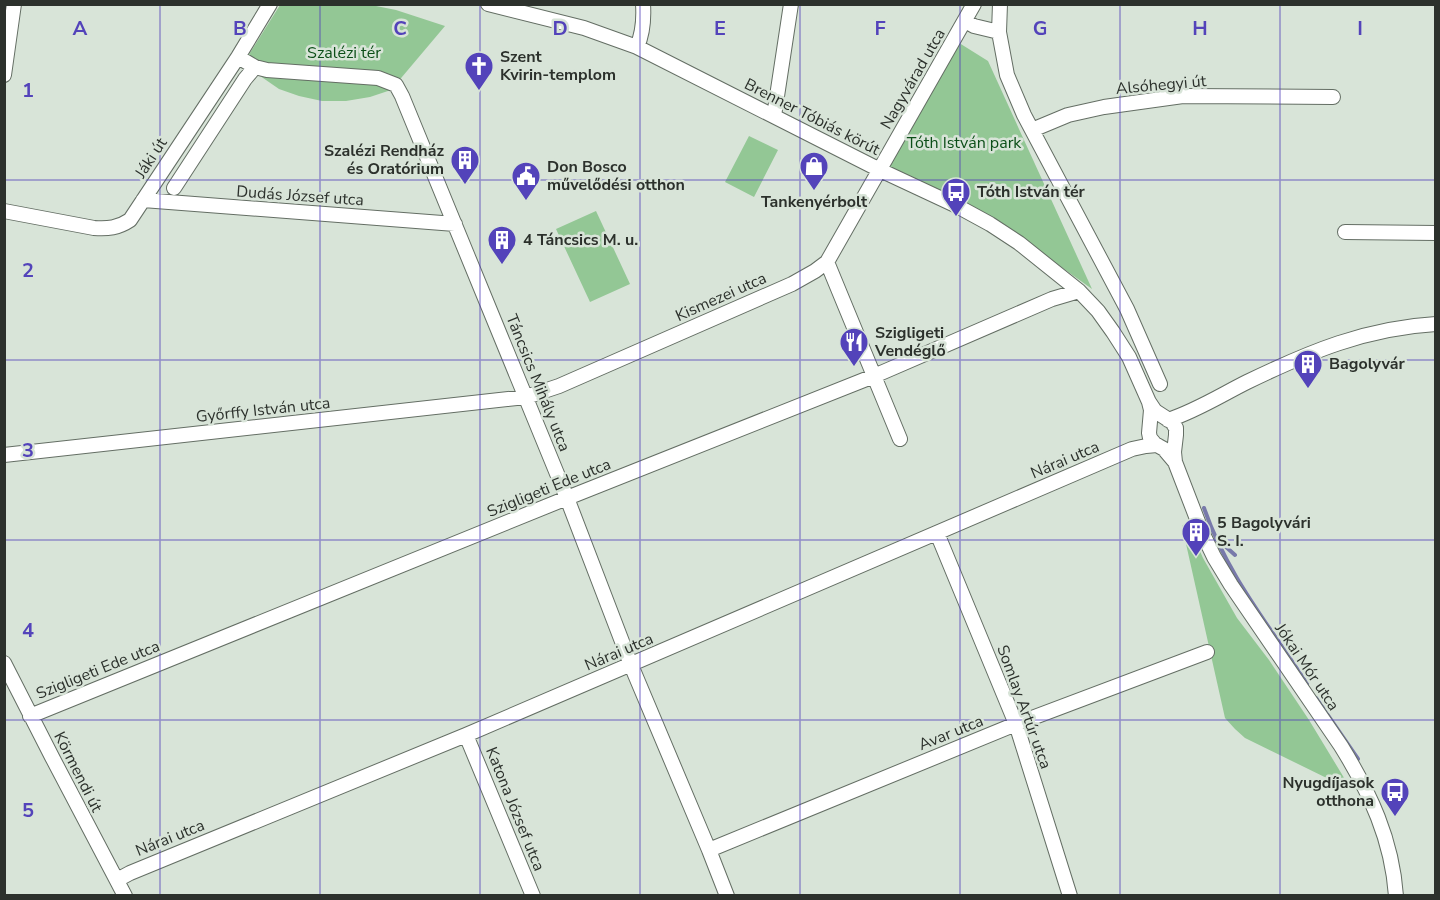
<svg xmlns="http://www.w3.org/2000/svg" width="1440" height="900" font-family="'Nunito Sans',sans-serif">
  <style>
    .green { fill: #93c795 }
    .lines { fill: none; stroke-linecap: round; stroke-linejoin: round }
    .stream { stroke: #7879aa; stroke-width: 4 }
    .minor-casing { stroke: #646e64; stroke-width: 16 }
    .minor { stroke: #fff; stroke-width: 14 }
    .grid { fill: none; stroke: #5343ba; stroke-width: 1.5; stroke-opacity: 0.55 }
    .labels { text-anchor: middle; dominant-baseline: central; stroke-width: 5; stroke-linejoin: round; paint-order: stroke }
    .park-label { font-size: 16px; fill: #0b4e17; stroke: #d8e4d8 }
    .poi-label { font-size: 16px; font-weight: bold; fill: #2c312c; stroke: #d8e4d8; text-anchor: start }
    .street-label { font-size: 16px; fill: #2c312c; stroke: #d8e4d8 }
    .grid-label { font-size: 20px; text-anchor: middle; font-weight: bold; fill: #5343ba; stroke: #d8e4d8; stroke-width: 5; stroke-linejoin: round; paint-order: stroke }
  </style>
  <rect width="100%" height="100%" fill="#d8e4d8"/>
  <!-- green -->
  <path class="green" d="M280 5H371L396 10 445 26 391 90 370 97 346 101H322L299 96 279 89 243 64Z
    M956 41 988 61 1092 289 987 214 887 169Z
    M749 136 778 150 754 197 725 182Z
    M596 211 630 284 590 302 556 229Z
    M1187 522 1203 558 1237 618 1269 660 1309 720 1349 786 1345 787 1245 738 1235 729 1225 718 1182 526Z"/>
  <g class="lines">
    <!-- stream -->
    <path class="stream" d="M1204 508C1227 575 1269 625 1307 684
      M1219 544 1225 546 1235 555
      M1316 698 1358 759"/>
    <!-- minor casing -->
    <g class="minor-casing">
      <path id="minor" d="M488 4 584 28 637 47 880 170 957 206 990 224 1019 243 1079 291 1098 311 1113 332 1129 357 1149 402 1155 411 1172 422 1176 428V435L1174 452 1175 462
        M1000 4 999 32 1007 75 1024 115 1127 309 1160 384
        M965 21 974 26 999 32
        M637 47C643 33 644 19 643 4
        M238 57 255 67 267 70 378 78 396 85 402 96 567 498 631 665 709 850 727 896
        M4 75 14 4
        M774 116 791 4
        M1032 130 1068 115 1104 107 1183 96 1333 97
        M174 188 245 79 255 67
        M143 200 455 224
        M4 211 94 228C108 229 118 228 130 220L238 57 270 4
        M1345 232 1436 233
        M827 262 900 439
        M1149 402 1151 410 1149 433 1150 438 1155 444 1164 449 1175 462 1202 532 1214 557 1231 585 1341 746C1370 793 1392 839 1396 896
        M1168 420C1196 411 1221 395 1247 382 1309 352 1366 328 1436 324
        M4 455 526 397 559 386 792 284 815 271 827 262 974 4
        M937 533 1016 724 1070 896
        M4 663 52 757 125 896
        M30 716 567 498 874 376 1052 299 1079 291
        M466 735 533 896
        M709 850 1016 724 1207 652
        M117 880 130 873 466 735 1132 449 1146 446 1157 445"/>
    </g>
    <!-- minor -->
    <use href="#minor" class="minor"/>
  </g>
  <!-- grid -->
  <path class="grid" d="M160 4V896M320 4V896M480 4V896M640 4V896M800 4V896M960 4V896M1120 4V896M1280 4V896M4 180H1436M4 360H1436M4 540H1436M4 720H1436"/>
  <!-- icons -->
  <defs>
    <g id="church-pin" transform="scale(1.5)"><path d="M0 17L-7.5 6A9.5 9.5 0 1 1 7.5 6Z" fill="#5343ba" stroke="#d8e4d8"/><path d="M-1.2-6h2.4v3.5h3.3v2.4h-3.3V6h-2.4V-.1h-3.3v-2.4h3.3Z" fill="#fff"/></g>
    <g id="building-pin" transform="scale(1.5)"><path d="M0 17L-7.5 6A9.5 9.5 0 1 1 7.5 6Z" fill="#5343ba" stroke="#d8e4d8"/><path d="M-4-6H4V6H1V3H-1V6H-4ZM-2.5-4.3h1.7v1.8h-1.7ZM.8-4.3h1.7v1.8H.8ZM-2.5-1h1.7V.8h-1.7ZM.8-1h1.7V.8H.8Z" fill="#fff"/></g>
    <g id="shop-pin" transform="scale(1.5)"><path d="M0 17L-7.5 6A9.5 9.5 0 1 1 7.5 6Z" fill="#5343ba" stroke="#d8e4d8"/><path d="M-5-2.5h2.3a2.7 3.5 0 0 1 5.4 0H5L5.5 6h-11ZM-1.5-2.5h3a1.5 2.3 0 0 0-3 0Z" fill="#fff"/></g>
    <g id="civic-pin" transform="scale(1.5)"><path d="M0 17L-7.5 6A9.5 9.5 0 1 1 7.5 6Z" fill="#5343ba" stroke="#d8e4d8"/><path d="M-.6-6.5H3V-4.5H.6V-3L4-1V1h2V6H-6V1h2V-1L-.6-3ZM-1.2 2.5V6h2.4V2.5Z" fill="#fff"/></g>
    <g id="bus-pin" transform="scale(1.5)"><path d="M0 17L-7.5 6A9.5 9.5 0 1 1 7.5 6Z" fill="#5343ba" stroke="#d8e4d8"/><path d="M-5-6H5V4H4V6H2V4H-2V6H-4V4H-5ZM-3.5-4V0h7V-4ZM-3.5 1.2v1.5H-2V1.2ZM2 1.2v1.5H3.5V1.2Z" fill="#fff"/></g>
    <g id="restaurant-pin" transform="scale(1.5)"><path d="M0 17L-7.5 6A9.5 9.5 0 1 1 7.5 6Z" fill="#5343ba" stroke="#d8e4d8"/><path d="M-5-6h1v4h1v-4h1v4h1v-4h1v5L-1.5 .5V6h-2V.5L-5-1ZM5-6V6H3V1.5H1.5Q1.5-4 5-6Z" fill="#fff"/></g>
  </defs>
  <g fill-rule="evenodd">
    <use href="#church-pin" x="479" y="66"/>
    <use href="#building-pin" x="465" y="160"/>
    <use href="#shop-pin" x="814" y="166"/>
    <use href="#civic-pin" x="526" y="176"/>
    <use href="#bus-pin" x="956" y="192"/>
    <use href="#building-pin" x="502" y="240"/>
    <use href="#restaurant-pin" x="854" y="342"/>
    <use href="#building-pin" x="1308" y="364"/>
    <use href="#building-pin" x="1196" y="532"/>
    <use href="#bus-pin" x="1395" y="792"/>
  </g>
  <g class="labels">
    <!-- park labels -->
    <g class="park-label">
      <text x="344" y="53">Szalézi tér</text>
      <text x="964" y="143">Tóth István park</text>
    </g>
    <!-- poi labels -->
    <g class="poi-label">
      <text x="500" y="57">Szent<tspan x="500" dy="18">Kvirin-templom</tspan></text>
      <text x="444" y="151" text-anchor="end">Szalézi Rendház<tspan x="444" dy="18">és Oratórium</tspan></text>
      <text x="547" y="167">Don Bosco<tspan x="547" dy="18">művelődési otthon</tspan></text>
      <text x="977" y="192">Tóth István tér</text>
      <text x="814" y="202" text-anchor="middle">Tankenyérbolt</text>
      <text x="523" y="240">4 Táncsics M. u.</text>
      <text x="875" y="333">Szigligeti<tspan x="875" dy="18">Vendéglő</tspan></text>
      <text x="1329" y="364">Bagolyvár</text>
      <text x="1217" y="523">5 Bagolyvári<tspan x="1217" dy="18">S. I.</tspan></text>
      <text x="1374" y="783" text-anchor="end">Nyugdíjasok<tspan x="1374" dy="18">otthona</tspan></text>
    </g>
    <!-- street labels -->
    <g class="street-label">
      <text transform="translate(913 79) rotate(-60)">Nagyvárad utca</text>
      <text transform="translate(1161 85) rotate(-5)">Alsóhegyi út</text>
      <text transform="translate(812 117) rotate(27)">Brenner Tóbiás körút</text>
      <text transform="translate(151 158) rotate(-57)">Jáki út</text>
      <text transform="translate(300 196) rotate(4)">Dudás József utca</text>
      <text transform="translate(721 297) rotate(-24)">Kismezei utca</text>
      <text transform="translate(538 383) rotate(68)">Táncsics Mihály utca</text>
      <text transform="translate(263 410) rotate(-6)">Győrffy István utca</text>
      <text transform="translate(1065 460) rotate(-23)">Nárai utca</text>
      <text transform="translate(549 488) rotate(-22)">Szigligeti Ede utca</text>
      <text transform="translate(619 652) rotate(-23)">Nárai utca</text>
      <text transform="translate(1307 667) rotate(56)">Jókai Mór utca</text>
      <text transform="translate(98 670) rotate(-22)">Szigligeti Ede utca</text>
      <text transform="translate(1024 707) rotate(70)">Somlay Artúr utca</text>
      <text transform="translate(951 733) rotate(-22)">Avar utca</text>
      <text transform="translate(78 772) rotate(63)">Körmendi út</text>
      <text transform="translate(515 809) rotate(68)">Katona József utca</text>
      <text transform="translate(170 838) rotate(-22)">Nárai utca</text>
    </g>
  </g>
  <g class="grid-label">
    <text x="80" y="35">A</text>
    <text x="240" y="35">B</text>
    <text x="400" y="35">C</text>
    <text x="560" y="35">D</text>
    <text x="720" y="35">E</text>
    <text x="880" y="35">F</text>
    <text x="1040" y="35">G</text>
    <text x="1200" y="35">H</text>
    <text x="1360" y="35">I</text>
    <text x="28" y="97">1</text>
    <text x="28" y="277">2</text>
    <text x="28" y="457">3</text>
    <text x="28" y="637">4</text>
    <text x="28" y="817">5</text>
  </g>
  <!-- border -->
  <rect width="1440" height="900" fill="none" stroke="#2c312c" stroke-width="12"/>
</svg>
